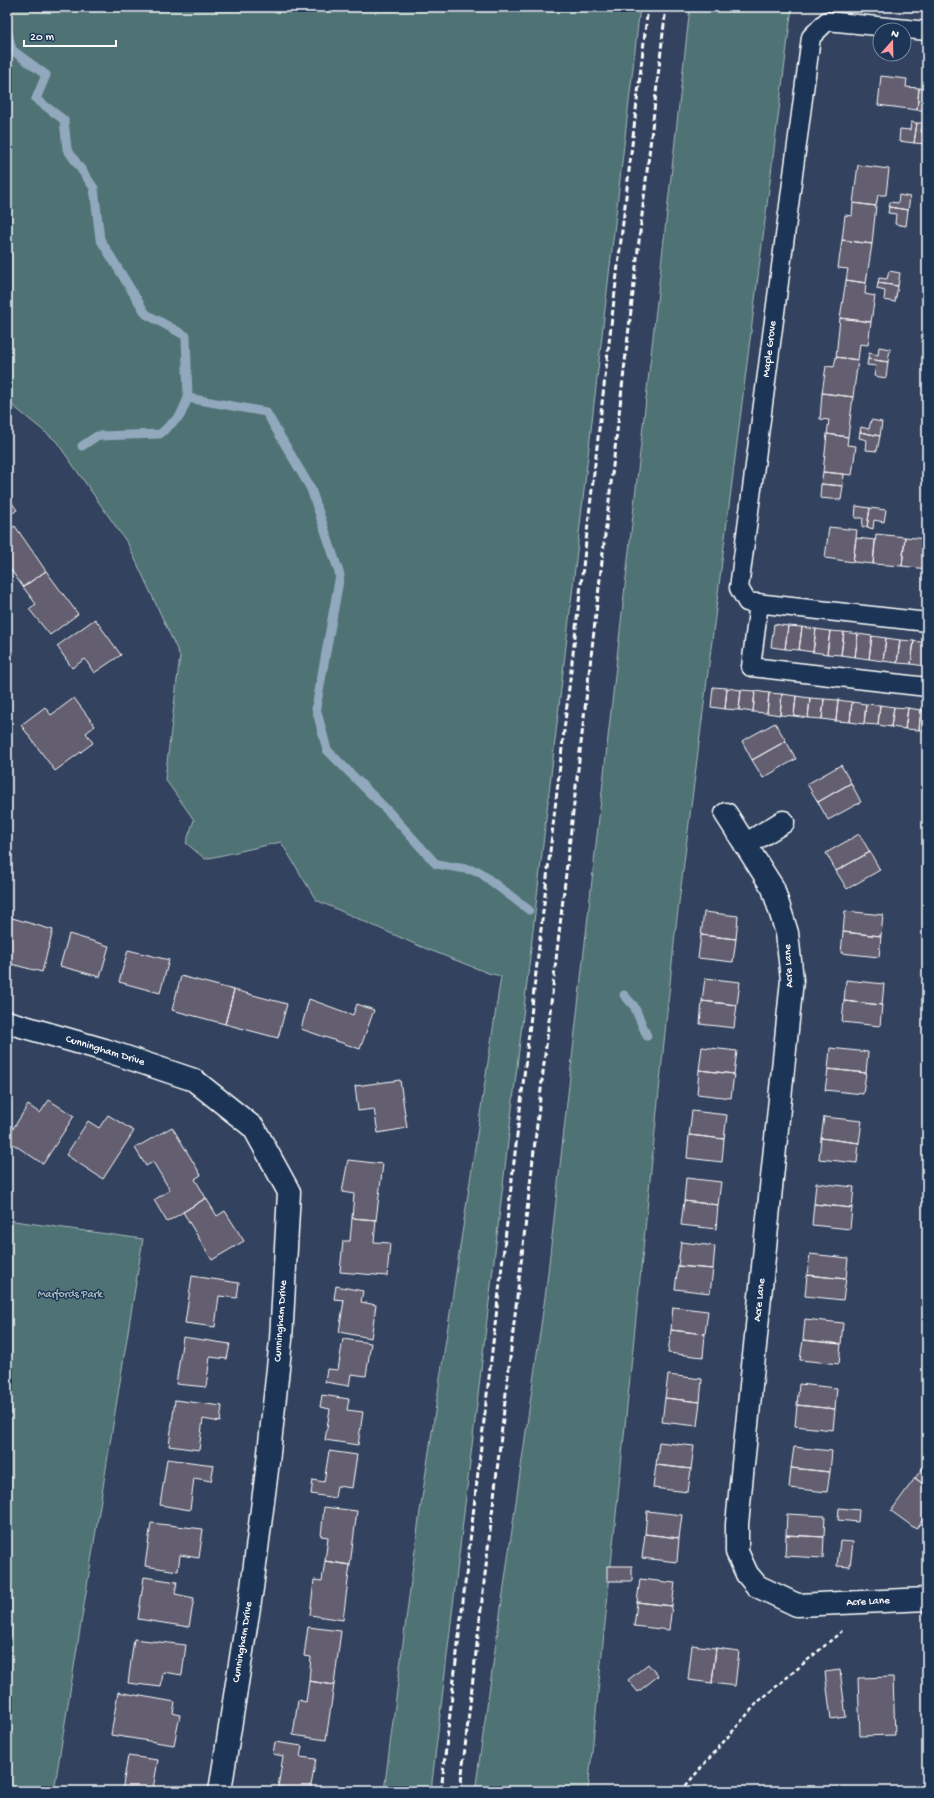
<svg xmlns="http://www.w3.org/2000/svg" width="934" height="1798" font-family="'Gochi Hand',sans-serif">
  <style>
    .green { fill: #4f7374; stroke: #a7b9ba }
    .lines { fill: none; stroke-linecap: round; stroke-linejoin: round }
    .stream { stroke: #92a8bd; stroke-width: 9 }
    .building { fill: #635f71; stroke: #fff }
    .service-casing { stroke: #fff; stroke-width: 21 }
    .minor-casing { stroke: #fff; stroke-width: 25 }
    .path { stroke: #fff; stroke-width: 2.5; stroke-dasharray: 4 3; stroke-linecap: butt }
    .service { stroke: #1d3557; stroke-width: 18 }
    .minor { stroke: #1d3557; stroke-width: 22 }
    .rail { stroke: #fff; stroke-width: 3; stroke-dasharray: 6 3; stroke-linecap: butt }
    .labels { text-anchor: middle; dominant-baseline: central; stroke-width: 3; stroke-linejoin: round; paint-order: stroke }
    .street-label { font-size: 11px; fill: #fff; stroke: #1d3557 }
    .park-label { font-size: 11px; fill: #b0c0c0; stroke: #1d3557 }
  </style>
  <rect width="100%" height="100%" fill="#32425f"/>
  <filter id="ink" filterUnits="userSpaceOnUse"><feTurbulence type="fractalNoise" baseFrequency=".025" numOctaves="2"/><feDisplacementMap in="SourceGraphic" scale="8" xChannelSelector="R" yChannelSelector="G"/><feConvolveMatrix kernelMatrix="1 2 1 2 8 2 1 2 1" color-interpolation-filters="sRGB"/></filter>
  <g filter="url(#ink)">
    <!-- green -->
    <path class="green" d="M7 7H640L528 974 431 1791H384L420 1511 501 976 488 973 417 945 316 900 281 842 205 859 186 843 194 820 165 779 180 656 128 544 56 441 7 401Z
      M690 7H792L675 934 588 1791H475L546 1290Z
      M7 1220 143 1239 54 1791H7Z"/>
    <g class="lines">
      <!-- stream -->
      <path class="stream" d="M7 29 12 50 46 75 36 99 64 120 67 149 94 188 100 239 146 314 186 336 188 398 266 412 311 489 340 575 316 708 327 750 389 812 436 864 478 871 529 910
        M82 446 97 436 160 434 180 416 188 398
        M624 995 634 1006 647 1036"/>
    </g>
    <!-- building -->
    <path class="building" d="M881 76 907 79 906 87 919 88 917 110 878 105Z
      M919 88 927 89V110H917Z
      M911 122 917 123 914 143 899 141 900 129 910 130Z
      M917 123H923L921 132H927V144L914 143Z
      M858 165 889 169 886 195H878L876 206 853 203Z
      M899 195 910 197 908 210 889 207 890 202 898 203Z
      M853 203 876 206 872 244 842 240 845 215 852 216Z
      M889 207 908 210 906 226 895 224 896 214 888 213Z
      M842 240 872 244 866 283 846 280 848 269 838 268Z
      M889 271 900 273 898 286 878 283 879 278 887 279Z
      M846 280 866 283 865 294 875 296 871 322 840 318Z
      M878 283 898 286 895 302 884 300 885 291 877 289Z
      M840 318 871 322 868 345 860 344 858 360 836 357Z
      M879 347 890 349 888 362 868 359 869 353 878 355Z
      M836 357 858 360 853 397 822 393 826 366 834 367Z
      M868 359 888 362 886 378 874 376 876 366 867 365Z
      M822 393 853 397 848 437 827 434 829 420 820 419Z
      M871 420 882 422 880 436 860 432 861 427 869 429Z
      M860 432 880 436 877 451 866 450 867 440 859 438Z
      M827 434 848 437 847 445 856 446 852 475 823 472Z
      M823 472 844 474 843 486 821 484Z
      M821 484 843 486 841 500 820 498Z
      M7 496 17 510 7 517Z
      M856 506 870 508 867 527H862L863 518H855Z
      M870 508 886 510 884 522 874 520 873 529 867 527Z
      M15 526 46 571 23 587 11 570 7 573V531Z
      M829 527 857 530 853 562 825 558Z
      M876 534 905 537 902 566 873 564Z
      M905 537 927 539V569L902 566Z
      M856 538 875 540 873 564 853 562Z
      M46 571 78 614 50 635 29 609 36 604 23 587Z
      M95 619 121 655 94 673 85 659 72 668 57 646Z
      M774 624 788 626 785 649 771 647Z
      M788 626 802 627 799 650 785 649Z
      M802 627 816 629 813 652 799 650Z
      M816 629 830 631 827 654 813 652Z
      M830 631 844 632 841 655 827 654Z
      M844 632 858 634 855 657 841 655Z
      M858 634 872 636 869 659 855 657Z
      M872 636 886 638 883 661 869 659Z
      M886 638 900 640 897 663 883 661Z
      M900 640 914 641 911 664 897 663Z
      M914 641 927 643 925 666 911 664Z
      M927 649V666H925Z
      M713 687 727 688 725 709 711 707Z
      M727 688 741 690 739 710 725 709Z
      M741 690 755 691 753 712 739 710Z
      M755 691 769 693 767 713 753 712Z
      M769 693 782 694 780 715 767 713Z
      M782 694 796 696 794 716 780 715Z
      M796 696 810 698 808 718 794 716Z
      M74 698 95 726 86 733 93 743 55 771 21 725 45 707 51 715Z
      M810 698 824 699 822 719 808 718Z
      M824 699 838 700 836 721 822 719Z
      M838 700 852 702 850 722 836 721Z
      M852 702 866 704 864 724 850 722Z
      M866 704 880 705 878 725 864 724Z
      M880 705 894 707 891 727 878 725Z
      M894 707 908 708 905 729 891 727Z
      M908 708 921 710 919 730 905 729Z
      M921 710H927V731L919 730Z
      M775 723 786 741 752 760 742 741Z
      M786 741 796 759 763 778 752 760Z
      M841 765 851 783 818 802 807 784Z
      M851 783 861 802 828 820 818 802Z
      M859 834 870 852 836 871 826 853Z
      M870 852 880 870 847 889 836 871Z
      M845 911 883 915 881 936 843 932Z
      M704 912 738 916 736 939 701 935Z
      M9 917 53 930 42 972 7 963V924Z
      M843 932 881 936 879 957 841 953Z
      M69 934 109 946 100 977 60 966Z
      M701 935 736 939 733 962 698 958Z
      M128 950 169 960 160 993 119 982Z
      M181 976 234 990 225 1024 172 1010Z
      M705 978 740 982 737 1005 702 1001Z
      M846 980 884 984 882 1005 844 1001Z
      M234 990 287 1004 278 1038 225 1024Z
      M309 999 353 1015 357 1004 374 1010 360 1049 301 1029Z
      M702 1001 737 1005 734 1028 700 1024Z
      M844 1001 882 1005 880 1026 842 1022Z
      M702 1047 737 1051 734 1074 699 1070Z
      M830 1048 868 1052 866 1073 828 1069Z
      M828 1069 866 1073 863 1094 825 1090Z
      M699 1070 734 1074 731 1098 697 1094Z
      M400 1080 407 1128 378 1133 374 1109 358 1111 355 1086Z
      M49 1100 74 1116 43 1164 7 1140V1138L28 1105 40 1113Z
      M692 1111 727 1115 724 1139 689 1135Z
      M108 1115 134 1131 103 1179 66 1155 88 1121 99 1128Z
      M824 1117 862 1121 859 1143 821 1138Z
      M172 1127 201 1175 195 1179 206 1198 167 1222 154 1200 170 1190 153 1162 146 1166 135 1148Z
      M689 1135 724 1139 722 1162 687 1158Z
      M821 1138 859 1143 857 1163 819 1159Z
      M348 1160 383 1164 376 1220 352 1218 354 1194 342 1192Z
      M686 1178 721 1182 718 1205 684 1201Z
      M816 1183 854 1187 852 1208 814 1204Z
      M206 1198 217 1216 225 1211 244 1241 212 1260 183 1212Z
      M684 1201 718 1205 716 1229 681 1225Z
      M814 1204 852 1208 850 1229 812 1225Z
      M352 1218 376 1220 374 1242 390 1243 387 1276 340 1272 343 1241H350Z
      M681 1242 715 1246 713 1269 678 1266Z
      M810 1254 848 1258 846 1279 807 1275Z
      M678 1266 713 1269 710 1293 675 1289Z
      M807 1275 846 1279 843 1300 805 1296Z
      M192 1276 239 1283 237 1298 219 1296 215 1327 185 1323Z
      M336 1286 363 1291 361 1302 376 1305 371 1338 339 1332 344 1300 334 1299Z
      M673 1307 708 1311 705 1334 671 1330Z
      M805 1319 843 1323 841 1344 803 1340Z
      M671 1330 705 1334 703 1357 668 1353Z
      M183 1337 230 1344 227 1359 210 1357 206 1387 176 1384Z
      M343 1339 371 1343 366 1376 351 1374 349 1386 325 1382 327 1369 338 1370Z
      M803 1340 841 1344 839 1364 800 1360Z
      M668 1375 702 1379 700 1402 665 1398Z
      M799 1384 837 1388 835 1409 797 1405Z
      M322 1395 349 1399 347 1410 363 1412 358 1445 325 1440 330 1409 320 1407Z
      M665 1398 700 1402 697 1426 662 1422Z
      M175 1400 222 1406 220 1422 203 1419 199 1450 169 1446Z
      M797 1405 835 1409 833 1430 795 1426Z
      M659 1442 694 1446 691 1469 656 1465Z
      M794 1447 832 1451 830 1472 791 1468Z
      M329 1451 357 1455 352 1488 337 1486 335 1498 311 1494 313 1480 324 1482Z
      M167 1459 214 1465 211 1481 194 1478 190 1510 160 1505Z
      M927 1463V1487L915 1478Z
      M656 1465 691 1469 688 1492 653 1488Z
      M791 1468 830 1472 827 1492 789 1488Z
      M915 1478 927 1487V1514L916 1529 891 1511Z
      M324 1507 357 1511 350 1565 325 1561 328 1537 321 1536Z
      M839 1508 859 1510 858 1522 838 1520Z
      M647 1511 682 1515 679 1538 645 1534Z
      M787 1514 825 1516 824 1537 786 1535Z
      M151 1523 203 1529 199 1558 180 1555 178 1571 145 1566Z
      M645 1534 679 1538 677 1562 642 1558Z
      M786 1535 824 1537 823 1558 785 1556Z
      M840 1541 853 1542 850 1567 837 1566Z
      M325 1561 350 1565 343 1620 310 1615 314 1580 322 1581Z
      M607 1566H632V1581H607Z
      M144 1577 177 1582 175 1594 194 1598 189 1627 138 1619Z
      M640 1579 675 1583 672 1606 637 1602Z
      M637 1602 672 1606 669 1630 634 1626Z
      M308 1627 341 1631 334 1685 309 1681 311 1657 304 1656Z
      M134 1639 186 1645 182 1675 163 1672 161 1687 128 1683Z
      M692 1645 716 1648 712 1683 688 1680Z
      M716 1648 739 1651 735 1686 712 1683Z
      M648 1664 658 1676 638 1692 628 1680Z
      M840 1670 846 1717 831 1719 825 1672Z
      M893 1677 895 1735 860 1736 858 1678Z
      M309 1681 334 1685 326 1740 293 1735 298 1700 306 1702Z
      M118 1692 175 1702 173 1713 180 1715 174 1745 111 1735Z
      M275 1742 302 1746 300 1757 316 1759 310 1791 278 1787 283 1756 273 1754Z
      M128 1756 158 1760 153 1789 165 1791H122Z"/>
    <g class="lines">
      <!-- service casing -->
      <g class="service-casing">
        <path id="service" d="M927 31 827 21 811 37 739 588 747 602 927 622
          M759 603 751 667 927 687"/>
      </g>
      <!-- minor casing -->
      <g class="minor-casing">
        <path id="minor" d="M726 814 773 888 787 933 792 980 737 1524V1552L747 1574 757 1586 797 1605 927 1599
          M745 845 783 822
          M7 1022 105 1050 194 1080 254 1128 289 1192 281 1340 268 1462 252 1588 220 1791"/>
      </g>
      <!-- path -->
      <path class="path" d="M681 1791 758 1702 842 1631"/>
      <!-- service -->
      <use href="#service" class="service"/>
      <!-- minor -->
      <use href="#minor" class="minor"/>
      <!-- rail -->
      <path class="rail" d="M441 1791 648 7
        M460 1791 666 7"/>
    </g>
  </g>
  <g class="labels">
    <!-- street labels -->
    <g class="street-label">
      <text transform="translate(770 349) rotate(-83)">Maple Grove</text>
      <text transform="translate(789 966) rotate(-93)">Acre Lane</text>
      <text transform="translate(105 1051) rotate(17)">Cunningham Drive</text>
      <text transform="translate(760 1300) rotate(-84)">Acre Lane</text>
      <text transform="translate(281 1321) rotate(-86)">Cunningham Drive</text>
      <text transform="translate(868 1602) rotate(-3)">Acre Lane</text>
      <text transform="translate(243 1642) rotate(-81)">Cunningham Drive</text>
    </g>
    <!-- park labels -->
    <g class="park-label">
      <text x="70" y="1295">Marfords Park</text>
    </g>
  </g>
  <!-- margin -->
  <rect width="934" height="1798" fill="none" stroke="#1d3557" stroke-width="24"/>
  <rect x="12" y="12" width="910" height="1774" fill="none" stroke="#fff" stroke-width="1.5" filter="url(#ink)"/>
  <!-- north arrow -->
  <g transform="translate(892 42) rotate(20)"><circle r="19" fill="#1d3557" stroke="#77869a"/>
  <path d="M0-3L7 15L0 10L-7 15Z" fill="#ff9aa2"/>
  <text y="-6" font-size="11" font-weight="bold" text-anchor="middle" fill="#ffffff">N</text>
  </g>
  <!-- scale -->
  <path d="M24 40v6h92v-6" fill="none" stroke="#ffffff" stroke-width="2"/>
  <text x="30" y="40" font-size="12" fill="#ffffff" stroke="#1d3557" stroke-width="3" paint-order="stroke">20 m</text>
</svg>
